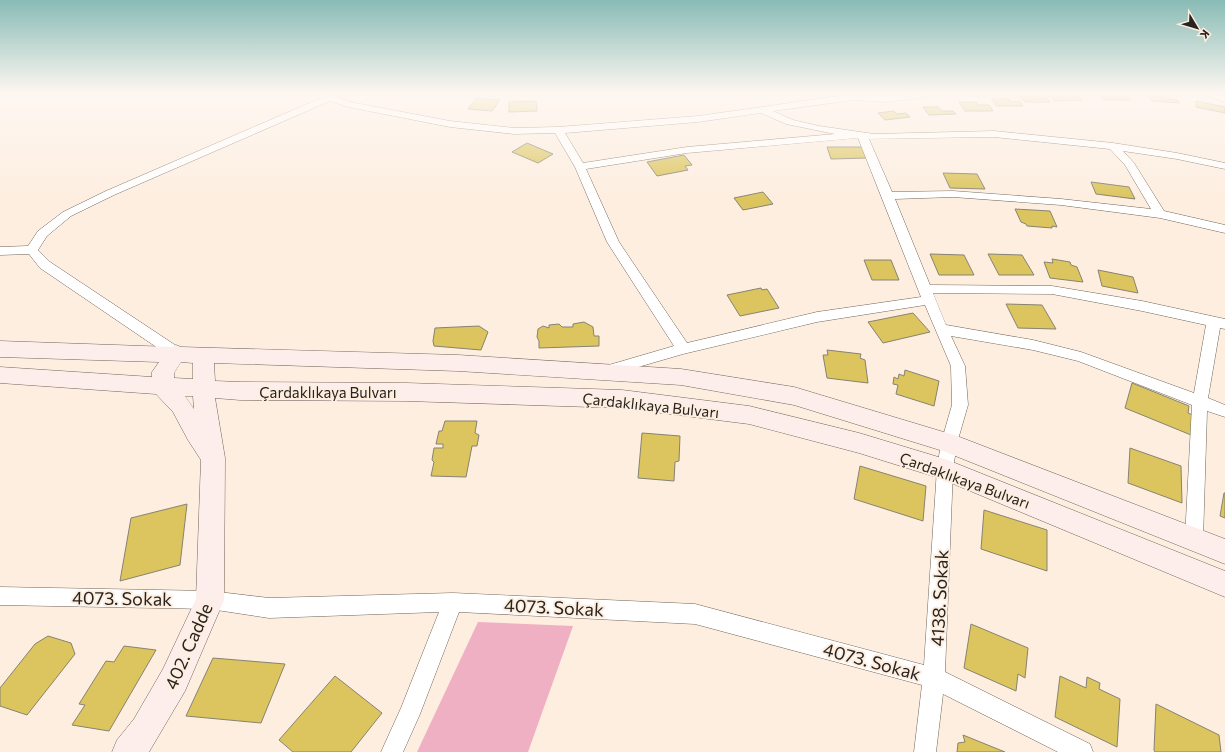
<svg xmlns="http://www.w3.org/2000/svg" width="1225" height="752" font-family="Commissioner,sans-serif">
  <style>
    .green { fill: #efb0c3 }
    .building { fill: #dcc55e; stroke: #868372 }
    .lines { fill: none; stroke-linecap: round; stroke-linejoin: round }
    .street-casing { stroke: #716559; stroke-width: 1 }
    .secondary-casing { stroke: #716559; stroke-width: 1 }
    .street { fill: #fff; fill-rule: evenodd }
    .secondary { fill: #fdeeec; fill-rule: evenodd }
    .labels { text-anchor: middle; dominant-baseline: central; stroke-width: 4; stroke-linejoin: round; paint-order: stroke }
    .street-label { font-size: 15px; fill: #28231e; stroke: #fdeee0 }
    .near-street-label { font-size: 18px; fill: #28231e; stroke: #fdeee0 }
  </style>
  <rect width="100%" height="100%" fill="#fdeee0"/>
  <!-- green -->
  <path class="green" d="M478 622 573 626 528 752H417Z"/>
  <!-- building -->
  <path class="building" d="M1098 93H1116L1120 96H1127L1131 100H1105Z
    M1146 93 1162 94 1167 99 1177 100 1180 103 1152 101Z
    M1048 94H1069L1071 97H1078L1082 100 1055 101Z
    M1036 95 1039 98H1047L1050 102H1025L1019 96Z
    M476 98 500 100 492 111 468 109Z
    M991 99H1009L1011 102 1019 101 1023 106H997Z
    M536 101 537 111 509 112V102Z
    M1196 101 1225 107V113L1196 107Z
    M959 102H976L978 105H989L993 111H965Z
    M923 107H938L942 111H953L956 114 929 115Z
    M894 111 897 114 906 113 910 117 885 120 878 113Z
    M527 143 553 154 538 163 512 152Z
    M827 147H863L868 158 831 159Z
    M684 155 692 165 685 166 688 170 657 176 647 162Z
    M943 173 977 174 985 189 950 188Z
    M1091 182 1129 187 1135 199 1096 194Z
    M763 192 773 204 743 210 734 198Z
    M1015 209 1050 211 1057 227 1052 226V228L1027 226 1026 224 1021 222Z
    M930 254 964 255 974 275H939Z
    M988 254 1022 255 1034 275H999Z
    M1052 259 1070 262 1071 265 1077 267 1083 282 1050 278 1044 262 1053 263Z
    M864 260H891L899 280H872Z
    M1098 270 1133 277 1138 293 1102 286Z
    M761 288 762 290 767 289 779 308 740 316 727 295Z
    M1006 304 1042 305 1056 329 1018 328Z
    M913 313 930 332 883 343 868 322Z
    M584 322 593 327 594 336H599V346L539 348V341L537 337 538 329 543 326 549 328V325L559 324 562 327H573V324Z
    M479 326 488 332 481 350 434 346 433 341 435 328Z
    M827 350 861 354 860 358 865 360 868 383 827 378 823 355H828Z
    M905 370 939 381 934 406 896 394 898 385 893 384 894 377 898 379 899 374 904 376Z
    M1132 383 1189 406 1188 413 1195 416 1191 435 1125 408Z
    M445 421H477L475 433 479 435 477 446H472L466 477 431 476 434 462 432 460 434 448H443V444H436L439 431H442Z
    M642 433 680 436 679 461 675 462 674 481 638 478Z
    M1130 448 1181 466 1182 503 1128 483Z
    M860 466 926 486 923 521 854 499Z
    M1224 493H1225V518L1220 516Z
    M187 504 180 565 120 581 131 518Z
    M984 510 1047 530V571L981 549Z
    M971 624 1028 648 1025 678 1018 674 1016 691 964 668Z
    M48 636 71 643 75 654 27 715 0 706V688L35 644Z
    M124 646 156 650 109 731 72 725 85 705 79 704 106 661 114 662Z
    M213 658 285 664 261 723 186 716Z
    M335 676 382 713 351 752H293L279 740Z
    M1060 676 1086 688 1087 677 1100 683 1099 689 1120 699 1117 747 1055 717Z
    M1156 704 1219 735 1221 752H1155L1154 750Z
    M963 735 1005 752H957L958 743 965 742Z"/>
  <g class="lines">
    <!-- street casing -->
    <g class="street-casing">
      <path id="street" d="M311 93H325L350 102 450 121 514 128 558 127 698 116 853 94 887 96 909 93H936L932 96 887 102 853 100 773 111 793 120 819 126 874 134 994 131 1113 143 1177 153 1225 163V169L1177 159 1123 151 1134 163 1164 211 1225 225V233L1160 218 1061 205 953 197 895 199 930 285 1052 286 1142 301 1225 319V329L1220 328 1208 398 1225 405V417L1207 411 1203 539 1200 545 1194 547 1188 545 1185 539 1192 405 1078 361 1033 350 951 336 965 366 968 405 957 443 953 469 945 672 1090 744 1093 752H1058L943 694 936 752H914L922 685 695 624 459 612 420 714 403 752H381L401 708 439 612 269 618 210 609 0 605V587L210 591 269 598 453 593 695 604 924 665 937 469 941 443 952 405 951 366 925 305 817 322 683 354 607 376 602 375 600 371 602 367 674 346 607 242 575 167 555 133 514 134 450 127 348 107 330 101 114 195 71 216 47 236 38 250 50 262 181 349 183 353 181 357 176 358 171 357 40 268 29 254 0 255V247L28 246 38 231 63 212 106 191 321 98ZM761 113 786 124 835 134 687 147 583 163 565 133 698 122ZM994 137 1110 149 1125 165 1151 209 1061 199 953 191 892 192 869 139ZM858 138 921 297 817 312 687 343 619 242 586 169 687 153ZM933 293 1052 294 1142 311 1206 325 1194 393 1081 352 1033 340 946 325Z
        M1202 93H1216L1225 96V102L1203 95Z"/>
    </g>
    <!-- secondary casing -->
    <g class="secondary-casing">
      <path id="secondary" d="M0 341 172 347 176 345 181 347 458 355 681 369 794 387 957 436 1225 539V564L943 451 794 405 681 385 458 371 214 363 215 381 240 382 406 383 622 390 749 406 859 433 945 459 1225 571V597L939 478 859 453 749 424 622 408 406 401 240 400 215 398 225 458 224 600 185 691 149 752H112L117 740 134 719 163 669 196 599 201 460 188 440 173 412 156 394 0 383V367L152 377V372L159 362 0 357ZM181 362 193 363V379L174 378V373ZM185 396H193L194 409Z"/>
    </g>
    <!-- street -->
    <use href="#street" class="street"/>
    <!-- secondary -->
    <use href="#secondary" class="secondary"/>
  </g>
  <!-- sky -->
  <linearGradient id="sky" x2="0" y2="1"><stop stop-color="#89bbb6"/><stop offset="0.47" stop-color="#fef7f1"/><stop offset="1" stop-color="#fef7f1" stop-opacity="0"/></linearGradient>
  <rect width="1225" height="199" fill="url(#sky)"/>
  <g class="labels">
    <!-- street labels -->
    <g class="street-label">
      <text x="328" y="392">Çardaklıkaya Bulvarı</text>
      <text transform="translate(651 405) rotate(6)">Çardaklıkaya Bulvarı</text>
      <text transform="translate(965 480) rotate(20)">Çardaklıkaya Bulvarı</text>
    </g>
    <!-- near-street labels -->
    <g class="near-street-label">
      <text transform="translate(122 598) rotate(1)">4073. Sokak</text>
      <text transform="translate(939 598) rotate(-87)">4138. Sokak</text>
      <text transform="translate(554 607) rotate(3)">4073. Sokak</text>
      <text transform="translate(188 646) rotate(-66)">402. Cadde</text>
      <text transform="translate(872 661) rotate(15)">4073. Sokak</text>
    </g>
  </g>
  <!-- north arrow -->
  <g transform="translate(1197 28) rotate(128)" stroke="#fdeee0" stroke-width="3" paint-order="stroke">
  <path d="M0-3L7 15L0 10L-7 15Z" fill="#28231e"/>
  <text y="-6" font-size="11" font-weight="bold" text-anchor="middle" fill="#28231e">K</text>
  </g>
</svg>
